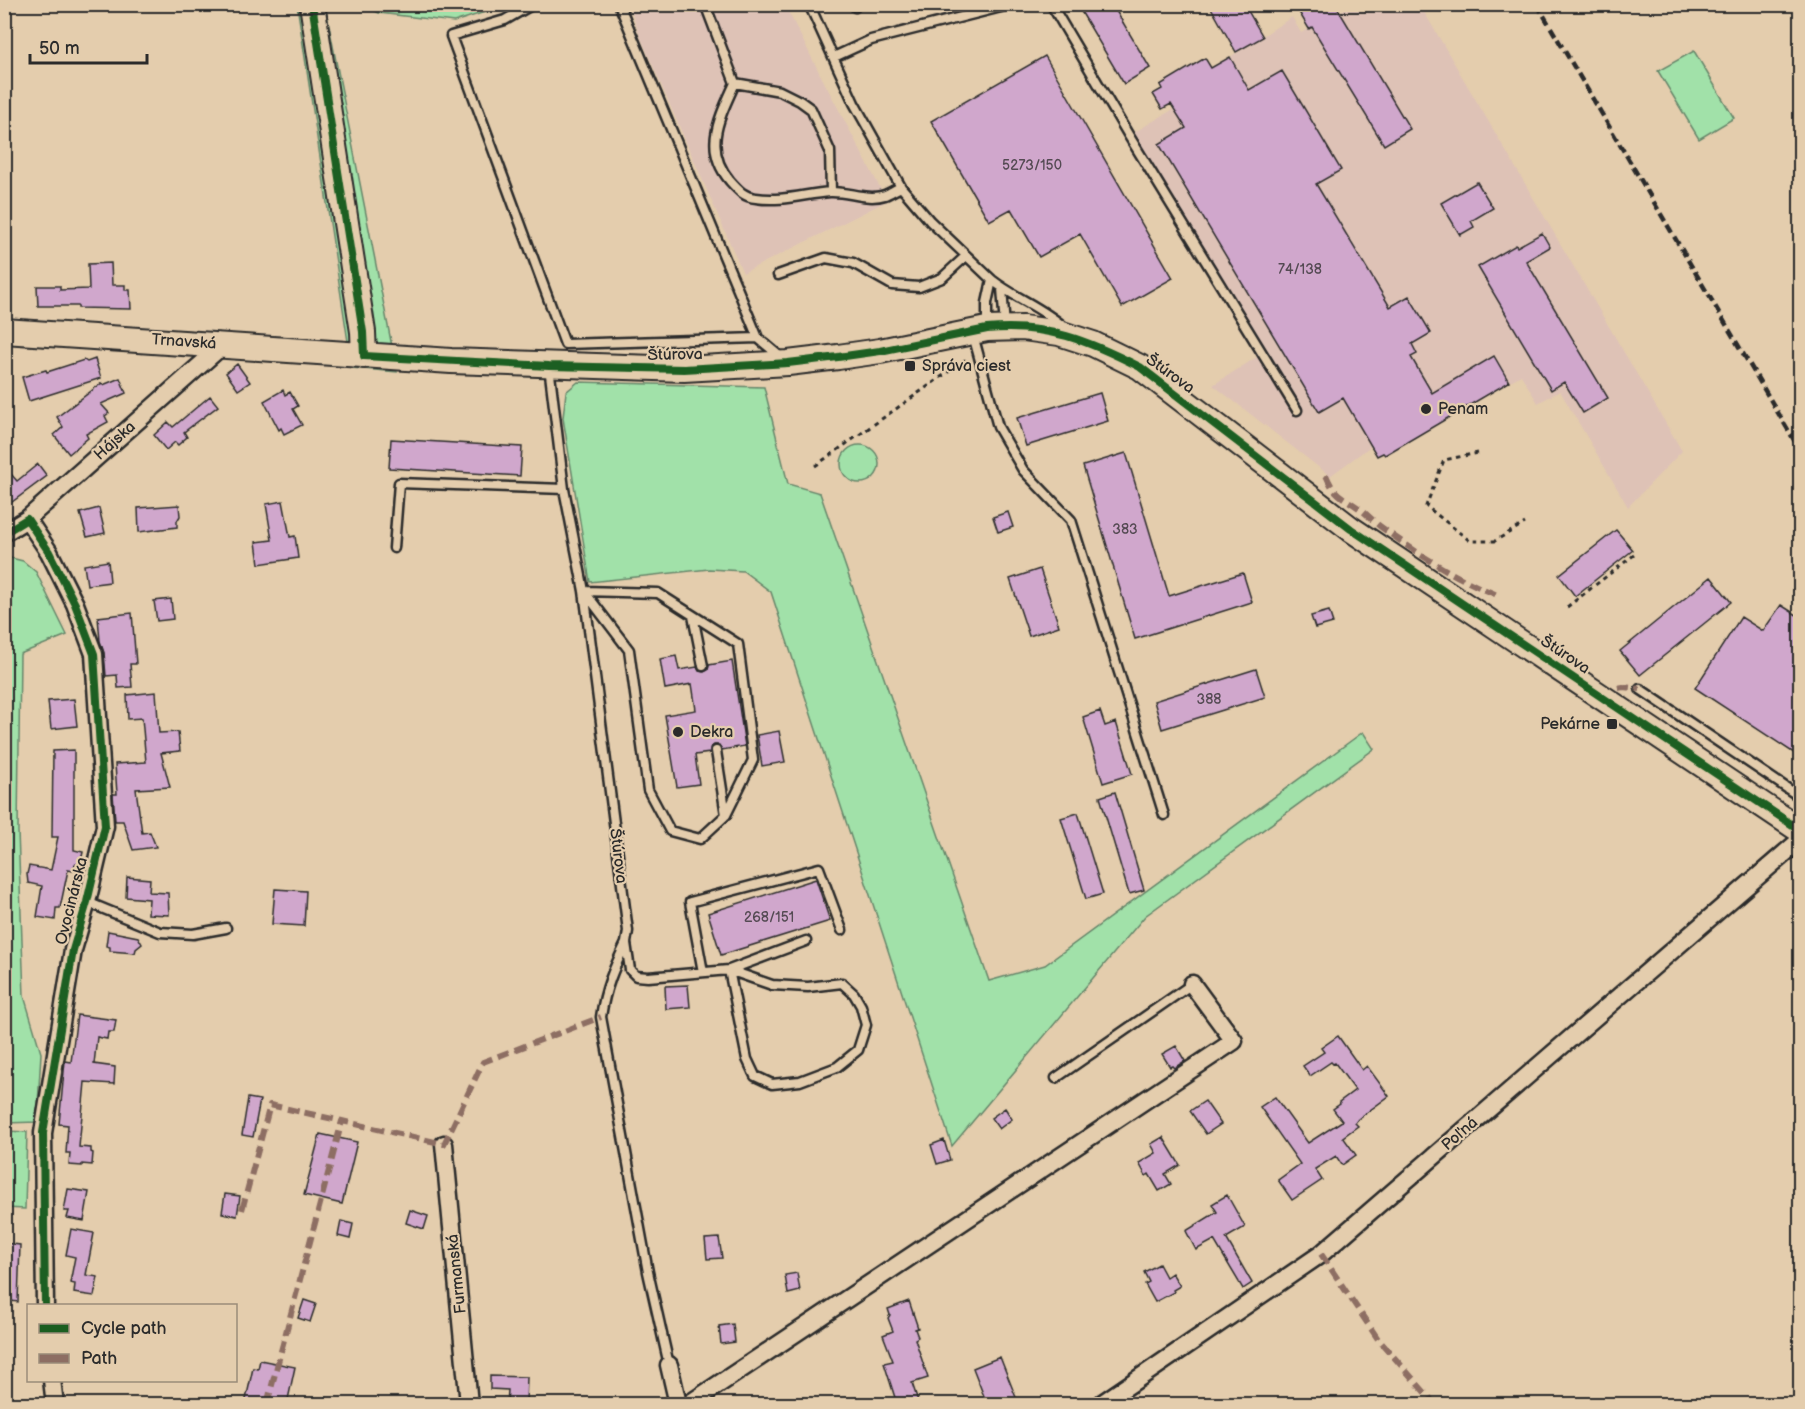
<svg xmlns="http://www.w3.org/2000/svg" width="1805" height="1409" font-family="'Balsamiq Sans',sans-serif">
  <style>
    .built { fill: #dec2b6 }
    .green { fill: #a1e1a9; stroke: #66866a; stroke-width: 1.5 }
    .building { fill: #d0a7cc; stroke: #2b2b2b; stroke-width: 1.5 }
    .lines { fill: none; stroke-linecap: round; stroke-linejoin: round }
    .lane-casing { stroke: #2b2b2b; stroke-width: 13 }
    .street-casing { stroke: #2b2b2b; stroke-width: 21 }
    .secondary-casing { stroke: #2b2b2b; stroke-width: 28 }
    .path { stroke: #2b2b2b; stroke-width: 3; stroke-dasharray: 4.5 4.5; stroke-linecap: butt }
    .lane { stroke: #e4cdad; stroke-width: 8 }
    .street { stroke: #e4cdad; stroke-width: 16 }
    .secondary { stroke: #e4cdad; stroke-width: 24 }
    .rail { stroke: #2b2b2b; stroke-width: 4.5; stroke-dasharray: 9 4.5; stroke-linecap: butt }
    .quiet { stroke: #8d6e63; stroke-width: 6; stroke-dasharray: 12 6; stroke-linecap: butt }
    .cycleway-casing { stroke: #e4cdad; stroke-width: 11 }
    .cycleway { stroke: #1b5e20; stroke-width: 8 }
    .poi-dot { fill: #2b2b2b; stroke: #e4cdad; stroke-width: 2 }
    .labels { text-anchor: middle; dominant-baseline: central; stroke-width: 4.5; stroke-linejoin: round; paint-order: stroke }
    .number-label { font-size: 14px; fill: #544a53 }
    .street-label { font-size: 16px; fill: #2b2b2b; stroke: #e4cdad }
    .poi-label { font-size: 16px; fill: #2b2b2b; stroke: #e4cdad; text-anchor: start }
  </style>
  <rect width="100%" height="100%" fill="#e4cdad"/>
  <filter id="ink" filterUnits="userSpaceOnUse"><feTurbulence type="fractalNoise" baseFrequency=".0167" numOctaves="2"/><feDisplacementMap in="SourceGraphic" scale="12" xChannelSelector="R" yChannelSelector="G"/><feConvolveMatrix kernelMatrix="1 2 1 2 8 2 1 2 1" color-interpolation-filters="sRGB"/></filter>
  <g filter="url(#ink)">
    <!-- built -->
    <path class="built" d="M629 5H785L822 78 887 201 743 273 639 34Z
      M1352 5H1420L1682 451 1628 507 1560 391 1538 403 1521 375 1385 455 1383 453 1377 456 1371 446 1330 476 1213 385 1257 357 1123 139 1238 71 1230 57 1292 17 1301 33Z"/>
    <!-- green -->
    <path class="green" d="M297 5H325L397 372 352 368Z
      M363 5H507L454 22 379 13Z
      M1694 51 1734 118 1699 139 1658 71Z
      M578 382 764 387 788 484 820 493 989 981 1045 965 1363 732 1374 749 1145 916 952 1146 771 592 743 571 709 569 590 582 563 418 566 392Z
      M841 464a19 19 0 1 1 38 0a19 19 0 1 1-38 0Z
      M11 558 23 561 36 572 67 635 20 654 18 831 24 996 41 1053 37 1122 5 1123 4 559Z
      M5 1131 27 1132 25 1209 5 1208Z"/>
    <!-- building -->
    <path class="building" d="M1086 4H1112L1150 68 1124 84 1079 8Z
      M1209 4H1244L1263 37 1236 52Z
      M1313 4H1335L1410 129 1384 145 1312 27 1309 29 1299 12Z
      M1045 56 1173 278 1122 307 1080 234 1039 257 1011 209 989 221 931 121Z
      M1230 57 1249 90 1282 71 1341 170 1316 184 1390 307 1409 296 1431 333 1412 344 1417 354 1411 357 1432 393 1494 356 1509 382 1385 455 1383 453 1377 456 1343 398 1319 412 1159 144 1186 128 1171 104 1162 109 1153 94 1162 89 1160 85 1205 58 1211 68Z
      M1477 182 1493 208 1471 221 1474 227 1460 235 1441 203Z
      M1542 233 1550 247 1526 261 1608 398 1583 413 1564 382 1551 390 1478 267 1516 245 1517 247Z
      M111 263 112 285H125V290H130L131 309 78 308V306H38L37 286H60V290L89 289 88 264Z
      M95 359 101 378 29 401 22 377 46 370 47 372 84 360 87 362Z
      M237 364 250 382 238 390 226 373Z
      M120 378 126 393 101 404 109 413 105 416 108 422 86 434 88 438 69 454 54 435 63 427 57 417 102 383 103 385Z
      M283 390 285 395 290 392 298 406 293 409 302 425 284 434 281 428 279 430 264 401Z
      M1100 393 1108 421 1026 446 1017 418Z
      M210 396 218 406 184 432 187 437 178 445 175 442 166 450 154 435 168 422 173 427Z
      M391 439 522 447 520 476 389 468Z
      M1126 453 1169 596 1243 573 1252 602 1135 639 1083 466Z
      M38 464 47 476 12 502 4 493V466L17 481Z
      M283 501 290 537 295 536 298 558 259 564 256 542 272 540 266 504Z
      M179 505 180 516 177 521V527L139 532 138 508Z
      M99 508 105 533 87 537 80 513Z
      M1008 512 1013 527 998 532 993 517Z
      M1616 530 1633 550 1575 596 1559 575Z
      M108 561 110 582 87 585 84 565Z
      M1040 569 1059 626 1029 636 1010 579Z
      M1711 577 1731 602 1640 675 1620 651Z
      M171 599 173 619 157 621 154 601Z
      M1781 605 1800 617V757L1695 688 1741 617 1763 631Z
      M1329 611 1333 623 1315 628 1311 616Z
      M132 613 136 664H130L132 687 118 688 117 675 106 676 104 653 100 641 98 617Z
      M676 656 679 670 697 667 699 671 704 672 708 670 709 665 732 661 745 746 722 750 719 745H714L710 748V753L695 755 699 784 677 787 665 715 696 710 692 684 665 689 660 659Z
      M1256 669 1265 697 1162 729 1154 701Z
      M156 692 159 733 178 732 180 751 161 753 170 787 136 789 142 833 150 832 156 847 133 850 123 821H115L113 794H117L115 764 146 762 142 718 128 719 127 695Z
      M74 699 77 726 51 729 48 701Z
      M1100 711 1105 726 1116 722 1132 774 1103 783 1083 717Z
      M779 731 785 762 762 766 757 735Z
      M74 750V850L83 852 80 865 75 864 73 871 68 870 60 908H56L55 920 37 917 42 886 28 883 27 874 29 866 51 870 58 837H52L53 751Z
      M1115 792 1144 890 1129 894 1100 797Z
      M1078 813 1103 894 1086 899 1061 818Z
      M127 877 150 879 149 892 168 893 169 915 148 914 149 899 126 897Z
      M816 879 830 921 721 955 708 913Z
      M275 889 306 891 304 926 272 924Z
      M108 931 138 937 142 944 136 949 135 953 110 951V947L106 946Z
      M688 985 690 1007 666 1009 665 986Z
      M77 1015 116 1020 114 1032H108L107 1039 97 1037 94 1064 115 1067 114 1084 85 1082 79 1147 91 1148V1152L93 1153 92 1165 82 1164V1166L69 1165 70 1153H66L68 1125 59 1124 65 1061 71 1062Z
      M1338 1036 1362 1070 1367 1066 1389 1096 1358 1119 1355 1123 1358 1126 1343 1137 1356 1155 1342 1165 1336 1156 1315 1169 1322 1180 1292 1200 1278 1180 1300 1164 1260 1107 1275 1097 1308 1143 1342 1121 1333 1109 1340 1104 1339 1102 1355 1090 1335 1063 1333 1064 1331 1062 1310 1076 1303 1066 1324 1052 1321 1048Z
      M1176 1046 1185 1061 1174 1068 1172 1066 1170 1067 1162 1054Z
      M248 1098 260 1100 253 1137 242 1135Z
      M1205 1101 1221 1124 1206 1134 1190 1111Z
      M1005 1108 1012 1119 999 1129 991 1118Z
      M320 1134 357 1142 342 1204 304 1195Z
      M1163 1137 1180 1165 1165 1174 1171 1184 1159 1191 1149 1174 1146 1176 1139 1163 1156 1153 1151 1144Z
      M944 1140 950 1160 937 1164 931 1145Z
      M68 1189 89 1192 84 1221 67 1218 69 1211H64Z
      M225 1194 240 1196 237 1216 222 1213Z
      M1227 1195 1245 1227 1226 1238 1252 1283 1243 1289 1214 1240 1196 1250 1186 1231 1217 1212 1212 1204Z
      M410 1210 428 1216 424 1229 406 1223Z
      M341 1221 353 1224 350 1239 338 1236Z
      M71 1229 94 1233 86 1275 98 1277 94 1296 74 1293 75 1284 70 1283 75 1257 66 1255Z
      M719 1238 722 1258 707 1259 705 1239Z
      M4 1243 20 1245 18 1302 4 1300Z
      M1159 1264 1166 1277 1172 1273 1180 1286 1173 1290 1174 1292 1155 1302 1145 1284 1149 1282 1144 1272Z
      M797 1273 800 1291 788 1294 785 1275Z
      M304 1300 316 1304 310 1322 298 1318Z
      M909 1301 918 1328 915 1329 918 1337 915 1339 928 1378 912 1383 919 1404H897L884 1363 893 1361 883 1335 893 1331 888 1318 890 1315 888 1309Z
      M733 1324 735 1342 721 1344 719 1326Z
      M1000 1357 1017 1400 1005 1404H987L973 1368Z
      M260 1360 295 1367 287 1404H245L253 1368 258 1369Z
      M490 1376 527 1377 526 1404H507L508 1390 490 1389Z"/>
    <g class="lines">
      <!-- lane casing -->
      <g class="lane-casing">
        <path id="lane" d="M533 4 505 20 451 36 565 344 758 338 783 359
          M619 4 758 338
          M705 4 735 83C720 117 702 148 730 181 738 190 744 197 756 198 781 202 805 194 830 192 848 191 867 201 885 195 890 193 896 189 901 187
          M809 4 854 103 901 187 930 221 992 280C1015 298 1043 308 1065 328
          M854 4 855 7
          M1051 4 1129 136 1297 410
          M834 57 871 40 1013 4
          M735 83 780 91 800 101 811 109 830 151 831 192
          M778 275 826 258 853 263 892 285 919 287 942 278 966 256
          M1002 288 1005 327
          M987 327V303L992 280
          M973 335 998 427 1023 470 1071 520 1164 815
          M549 366 564 489 584 591 628 931 626 943 630 970 636 976 648 977 729 970 806 941
          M394 548 399 483 564 489
          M584 591 629 650 648 790 670 831 700 839 726 815 716 751
          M584 591 658 593 738 644 753 760 726 815
          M693 616 703 666
          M1640 689 1800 797
          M87 902 160 932 193 934 226 928
          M626 943C614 968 605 988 601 1017L648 1272 669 1365
          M729 970 772 985 808 987 842 983 854 994 861 1006 866 1025 858 1050 837 1067 800 1081 772 1084 755 1076 747 1059Z
          M703 972 690 902 819 868 842 930
          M1056 1078 1192 984"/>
      </g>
      <!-- street casing -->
      <g class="street-casing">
        <path id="street" d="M27 519 49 552 75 604 94 654 105 826 87 902 73 950 43 1133 45 1306
          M4 533 27 519 223 345
          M444 1144 469 1404
          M669 1365 678 1404
          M52 1380 55 1404
          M689 1404 1234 1041 1192 984
          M1101 1404 1321 1254 1800 840"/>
      </g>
      <!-- secondary casing -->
      <g class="secondary-casing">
        <path id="secondary" d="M312 4 363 332 364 356
          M4 331 451 361 684 369 788 363 838 357 880 351 987 329 1023 328 1059 333 1093 344 1140 367 1351 529 1800 830"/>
      </g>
      <!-- path -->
      <path class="path" d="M1478 453 1444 460 1426 506 1470 541H1495L1525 523
        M815 466 968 358
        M1567 607 1634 555"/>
      <!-- lane -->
      <use href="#lane" class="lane"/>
      <!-- street -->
      <use href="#street" class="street"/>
      <!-- secondary -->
      <use href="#secondary" class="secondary"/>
      <!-- rail -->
      <path class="rail" d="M1537 4 1800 450"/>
      <!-- quiet -->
      <path class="quiet" d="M1326 475C1335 497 1343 496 1360 509 1368 515 1374 522 1381 527 1418 554 1458 580 1500 596
        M1618 688 1623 687 1640 689
        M242 1210 270 1105 342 1121
        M1321 1254 1378 1339 1435 1404
        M267 1404 342 1121 444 1144 483 1062 601 1017"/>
      <!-- cycleway casing -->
      <g class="cycleway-casing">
        <path id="cycleway" d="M312 4 363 332 364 356 549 366 684 369 788 363 838 357 880 351 987 329C1046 323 1089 341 1140 367L1351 529 1800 830
          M4 533 27 519 49 552 75 604 94 654 105 826 87 902 73 950 43 1133 45 1306"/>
      </g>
      <!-- cycleway -->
      <use href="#cycleway" class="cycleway"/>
    </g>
  </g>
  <!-- markers -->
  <g class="poi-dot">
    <rect x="904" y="360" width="12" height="12" rx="3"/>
    <circle cx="1426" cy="409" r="6"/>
    <rect x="1606" y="718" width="12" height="12" rx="3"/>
    <circle cx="678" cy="732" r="6"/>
  </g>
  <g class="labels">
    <!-- number labels -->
    <g class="number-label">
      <text x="1032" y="165">5273/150</text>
      <text x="1300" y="269">74/138</text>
      <text x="1125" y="529">383</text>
      <text x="1209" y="699">388</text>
      <text x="769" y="917">268/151</text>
    </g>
    <!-- street labels -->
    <g class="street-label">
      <text transform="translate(184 342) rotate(4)">Trnavská</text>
      <text transform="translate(675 355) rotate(-1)">Štúrova</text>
      <text transform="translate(1170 374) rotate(36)">Štúrova</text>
      <text transform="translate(115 441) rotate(-42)">Hájska</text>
      <text transform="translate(1565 655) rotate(34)">Štúrova</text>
      <text transform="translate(618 856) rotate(83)">Štúrova</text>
      <text transform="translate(72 901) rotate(-76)">Ovocinárska</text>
      <text transform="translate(1460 1134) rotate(-41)">Poľná</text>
      <text transform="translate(457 1274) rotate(-96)">Furmanská</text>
    </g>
    <!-- poi labels -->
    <g class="poi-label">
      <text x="922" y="366">Správa ciest</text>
      <text x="1438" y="409">Penam</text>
      <text x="1600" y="724" text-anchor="end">Pekárne</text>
      <text x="690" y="732">Dekra</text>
    </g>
  </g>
  <!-- margin -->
  <rect width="1805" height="1409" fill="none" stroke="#e4cdad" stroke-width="24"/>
  <rect x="12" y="12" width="1781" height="1385" fill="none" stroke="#2b2b2b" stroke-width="2" filter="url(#ink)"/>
  <!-- legend -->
  <rect x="27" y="1304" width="210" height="78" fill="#e4cdad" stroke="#9a8c79" stroke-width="1.5"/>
  <rect x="39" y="1324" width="30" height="9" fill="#1b5e20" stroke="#9a8c79" stroke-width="1.5"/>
  <text x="81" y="1334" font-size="18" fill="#2b2b2b">Cycle path</text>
  <rect x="39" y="1354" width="30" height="9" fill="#8d6e63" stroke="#9a8c79" stroke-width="1.5"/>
  <text x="81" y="1364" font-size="18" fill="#2b2b2b">Path</text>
  <!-- scale -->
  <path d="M30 54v9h117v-9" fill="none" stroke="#2b2b2b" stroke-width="3"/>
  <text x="39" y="54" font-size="18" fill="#2b2b2b" stroke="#e4cdad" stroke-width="4.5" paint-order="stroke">50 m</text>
</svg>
